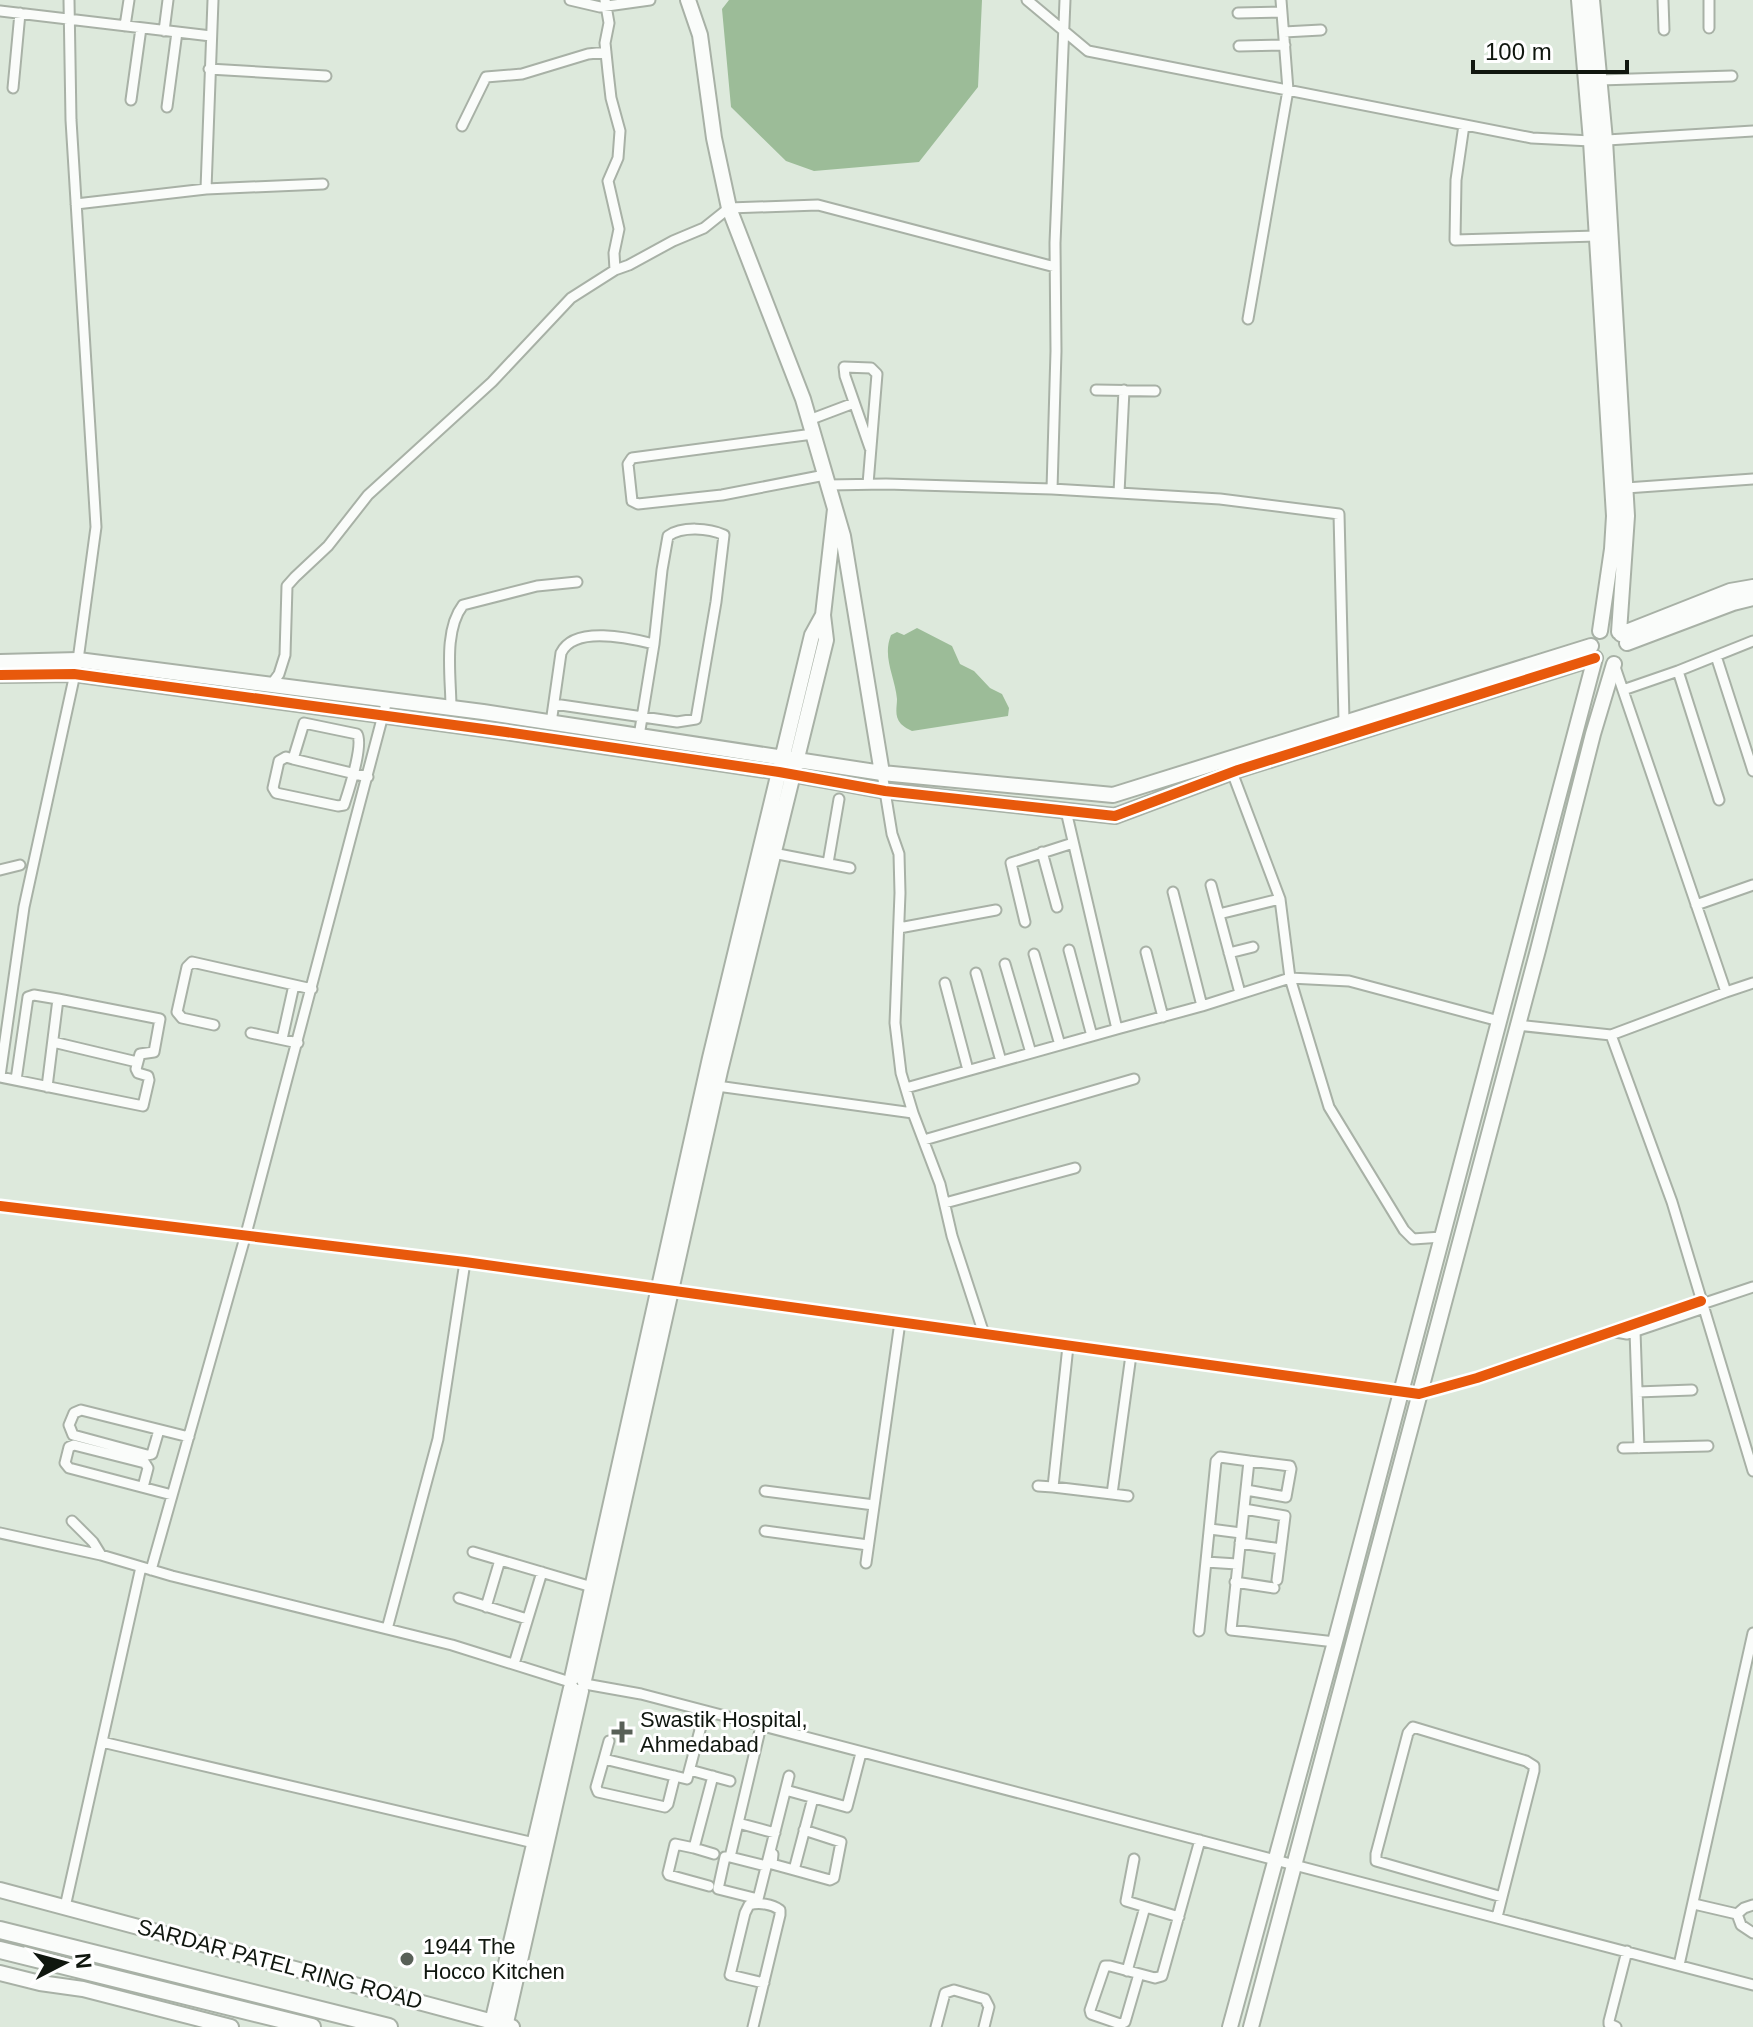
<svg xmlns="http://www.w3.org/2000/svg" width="1753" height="2027" font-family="Arial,sans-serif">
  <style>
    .water { fill: #9cbc98 }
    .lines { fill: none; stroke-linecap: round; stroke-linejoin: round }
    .street-casing { stroke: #a8b1a6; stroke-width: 13 }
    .secondary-casing { stroke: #a8b1a6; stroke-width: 18 }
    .highway-casing { stroke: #a8b1a6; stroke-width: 20 }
    .street { stroke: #fafcfa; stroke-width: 9 }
    .secondary { stroke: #fafcfa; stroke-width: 14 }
    .highway { stroke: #fafcfa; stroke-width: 16 }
    .cycleway-casing { stroke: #fff; stroke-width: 15 }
    .cycleway { stroke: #e8590c; stroke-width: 10 }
    .poi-dot { fill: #586057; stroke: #fff; stroke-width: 3 }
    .labels { text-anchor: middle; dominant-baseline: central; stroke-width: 6; stroke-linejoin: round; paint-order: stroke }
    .poi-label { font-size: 22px; fill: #10170f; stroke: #fff; text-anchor: start }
    .street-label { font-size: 22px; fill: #10170f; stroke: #fff }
  </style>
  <rect width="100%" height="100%" fill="#dde9dc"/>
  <!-- water -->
  <path class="water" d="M729 0H982L978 87 919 162 814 171 786 161 731 107 722 9Z
    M917 628 952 646 960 664 974 671 990 688 1002 694 1009 708 1008 716 912 731C908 729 904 727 901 724 894 716 897 708 897 699 895 677 882 657 891 635L897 632 904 635Z"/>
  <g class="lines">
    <!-- street casing -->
    <g class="street-casing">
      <path id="street" d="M570 0 600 7 650 0
        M605 0 609 23 605 43 608 72 611 98 620 131 618 158 608 181 619 229 614 253 615 270 629 265 673 241 704 228 729 208 818 205 1055 267
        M1027 0 1088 51 1532 138 1591 141 1753 131
        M1663 0 1664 30
        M1709 0V28
        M0 11 211 36
        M1238 13 1282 12
        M125 26 129 0
        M164 31 168 0
        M1284 32 1321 30
        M1239 46 1285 45
        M209 69 326 76
        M1599 80 1732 76
        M13 88 20 13
        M131 100 141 28
        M167 107 177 32
        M1464 125 1456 180 1455 240 1597 236
        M462 126 486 77 522 74 588 54 606 52
        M206 189 213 0
        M76 204 206 189 323 184
        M1248 319 1288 90 1281 0
        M1096 390 1155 391
        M809 420 854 403
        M813 434 632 458 628 464 632 501 638 504 722 495 825 475
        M868 484 877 374 871 368 844 367 845 376 870 448
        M828 485 886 484 1052 489 1056 351 1055 243 1065 0
        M1626 488 1753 479
        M1052 489 1220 499 1339 514 1344 721
        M1119 493 1124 390
        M1716 656 1753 771
        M1614 664 1726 992 1753 983
        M1678 671 1719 800
        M271 685 279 674 285 655 287 586 295 577 328 546 368 495 492 382 571 298 615 270
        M1623 690 1678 671 1753 641
        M451 708C451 677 443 631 463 605L537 586 577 582
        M551 723 561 653C574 625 630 638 654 644L662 570 668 536C682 526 709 528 724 535L716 602 696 719 677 722 554 704
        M639 736 654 644
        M293 759 304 723 357 734C364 744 349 790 344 805L338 806 276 793 273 788 279 761 286 757 293 759 368 777
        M1232 772 1280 899 1290 978 1349 981 1499 1021
        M882 773 892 834 899 854 900 893 895 1023 901 1073 913 1113 940 1184 952 1236 984 1334
        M1066 811 1117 1029 1202 1006
        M1042 852 1057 907
        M773 853 850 868
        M828 863 839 799
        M0 870 20 865
        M1211 885 1240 993
        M1173 892 1202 1006 1290 978 1329 1107 1404 1230 1413 1239 1442 1237
        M1696 905 1753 885
        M1219 914 1280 899
        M1025 922 1011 863 1073 843
        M899 928 996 910
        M1069 950 1092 1036
        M1146 952 1163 1017
        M1229 953 1253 947
        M1034 954 1060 1045
        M1005 964 1031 1053
        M976 973 1001 1061
        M945 983 968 1070
        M214 1025 182 1018 177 1012 187 967 192 962 312 989
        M1516 1025 1611 1035 1726 992
        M251 1033 298 1043
        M1611 1035 1672 1202 1753 1471
        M282 1039 294 985
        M53 1042 137 1062
        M0 1076 24 907 78 660 96 527 71 120 69 0
        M0 1077 143 1106 149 1080 148 1076 138 1073 136 1069 140 1054 154 1052 160 1019 58 999
        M16 1080 28 997 34 995 58 999 47 1087
        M717 1086 913 1113
        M906 1088 1117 1029
        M924 1140 1134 1079
        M945 1203 1075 1168
        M0 1206 465 1262 1419 1394 1477 1378 1701 1301
        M1702 1304 1753 1287
        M1635 1331 1639 1448
        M1616 1332 1627 1334 1704 1308
        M1068 1346 1053 1487 1112 1494 1131 1355
        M1637 1392 1692 1390
        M159 1430 152 1454 147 1455 73 1435 69 1425 74 1413 81 1410 189 1437
        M1623 1448 1708 1446
        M1038 1486 1053 1487
        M143 1487 148 1468 145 1463 74 1445 69 1447 65 1463 69 1468 172 1495
        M1246 1490 1286 1497 1291 1469 1290 1466 1249 1461
        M765 1491 874 1505
        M1112 1494 1128 1496
        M1244 1509 1285 1516 1277 1580
        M72 1521 93 1542 101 1555
        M1210 1529 1241 1533
        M765 1531 868 1545
        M0 1533 101 1555 172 1576 452 1645 570 1682
        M1240 1543 1281 1549
        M473 1552 592 1587
        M1206 1562 1237 1564
        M866 1563 900 1322
        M151 1570 246 1234 387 700
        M1235 1582 1274 1588
        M459 1598 527 1619
        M486 1607 500 1560
        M387 1629 438 1439 465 1262
        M1199 1631 1216 1461 1220 1457 1249 1461 1231 1630 1335 1642
        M514 1664 542 1572
        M585 1684 641 1694 1753 1985
        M761 1726 730 1857H725L718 1889 758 1899 789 1776
        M609 1741 604 1759 687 1779 705 1711
        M102 1742 534 1843
        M604 1759 596 1787 598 1792 665 1807 668 1804 675 1776
        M690 1770 730 1781
        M789 1791 847 1807 861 1753
        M738 1823 775 1833
        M694 1848 714 1854
        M773 1854 772 1864 794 1870 813 1798
        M730 1857 766 1866
        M1134 1859 1126 1901 1179 1917
        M794 1870 830 1880 834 1878 841 1842 804 1830
        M709 1886 669 1875 668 1873 675 1844 694 1848 713 1776
        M1694 1904 1737 1914
        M65 1907 141 1567
        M1737 1914 1741 1925 1753 1933
        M1737 1914 1744 1908 1753 1905
        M1497 1917 1502 1897 1534 1771V1766L1526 1761 1413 1727 1408 1733 1376 1854V1861L1502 1897
        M1679 1965 1753 1633
        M1127 1971 1145 1907
        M1139 1974 1125 2022 1120 2024 1091 2014 1090 2010 1105 1966H1110L1155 1978 1162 1976 1200 1840
        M753 2027 780 1915V1910C772 1904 759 1902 749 1905L745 1913 730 1975 764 1983
        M936 2027 945 1993 954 1990 985 1999 989 2007 984 2027
        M1616 2027 1609 2024V2021L1627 1951"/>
    </g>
    <!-- secondary casing -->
    <g class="secondary-casing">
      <path id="secondary" d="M688 0 700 35 714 138 729 208 803 399 843 536 882 773
        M1579 0 1591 141 1614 516 1612 549 1600 631
        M1592 0 1605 140 1627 516 1619 632
        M1621 634 1730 591 1753 587
        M1627 643 1733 603 1753 598
        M0 662 78 660 483 712 882 773 1113 795 1591 646
        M0 675 74 674 506 732 779 772 885 791 1115 816 1238 770 1595 658
        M572 1678 710 1058 812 635 823 615
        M584 1680 720 1071 826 640 823 615 835 509
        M0 1890 512 2027
        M0 1973 40 1983 83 1989 231 2027
        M491 2027 571 1688
        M505 2027 581 1691
        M1230 2027 1335 1642 1595 658
        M1251 2027 1538 950 1593 734 1614 664"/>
    </g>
    <!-- highway casing -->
    <g class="highway-casing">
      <path id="highway" d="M0 1930 389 2027
        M0 1950 312 2027"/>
    </g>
    <!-- street -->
    <use href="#street" class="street"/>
    <!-- secondary -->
    <use href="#secondary" class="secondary"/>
    <!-- highway -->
    <use href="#highway" class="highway"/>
    <!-- cycleway casing -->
    <g class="cycleway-casing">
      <path id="cycleway" d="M0 675 74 674 506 732 779 772 885 791 1115 816 1238 770 1595 658
        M0 1206 465 1262 1419 1394 1477 1378 1701 1301"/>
    </g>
    <!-- cycleway -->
    <use href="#cycleway" class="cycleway"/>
  </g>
  <!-- markers -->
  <g class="poi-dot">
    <path d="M618 1720h8v8h8v8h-8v8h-8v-8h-8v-8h8z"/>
    <circle cx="407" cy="1959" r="8"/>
  </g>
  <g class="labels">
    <!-- poi labels -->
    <g class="poi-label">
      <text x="640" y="1719">Swastik Hospital,<tspan x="640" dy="25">Ahmedabad</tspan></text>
      <text x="423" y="1946">1944 The<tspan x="423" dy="25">Hocco Kitchen</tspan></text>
    </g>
    <!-- street labels -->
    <g class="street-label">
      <text transform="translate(280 1964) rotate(15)">SARDAR PATEL RING ROAD</text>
    </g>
  </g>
  <!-- north arrow -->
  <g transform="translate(64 1963) rotate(84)" stroke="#ffffff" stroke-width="6" paint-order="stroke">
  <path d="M0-6L14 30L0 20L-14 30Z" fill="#10170f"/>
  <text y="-12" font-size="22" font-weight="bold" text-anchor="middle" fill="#10170f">N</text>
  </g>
  <!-- scale -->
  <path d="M1473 60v12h154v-12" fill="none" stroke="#10170f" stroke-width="4"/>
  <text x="1485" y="60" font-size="24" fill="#10170f" stroke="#ffffff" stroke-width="6" paint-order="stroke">100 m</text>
</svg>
